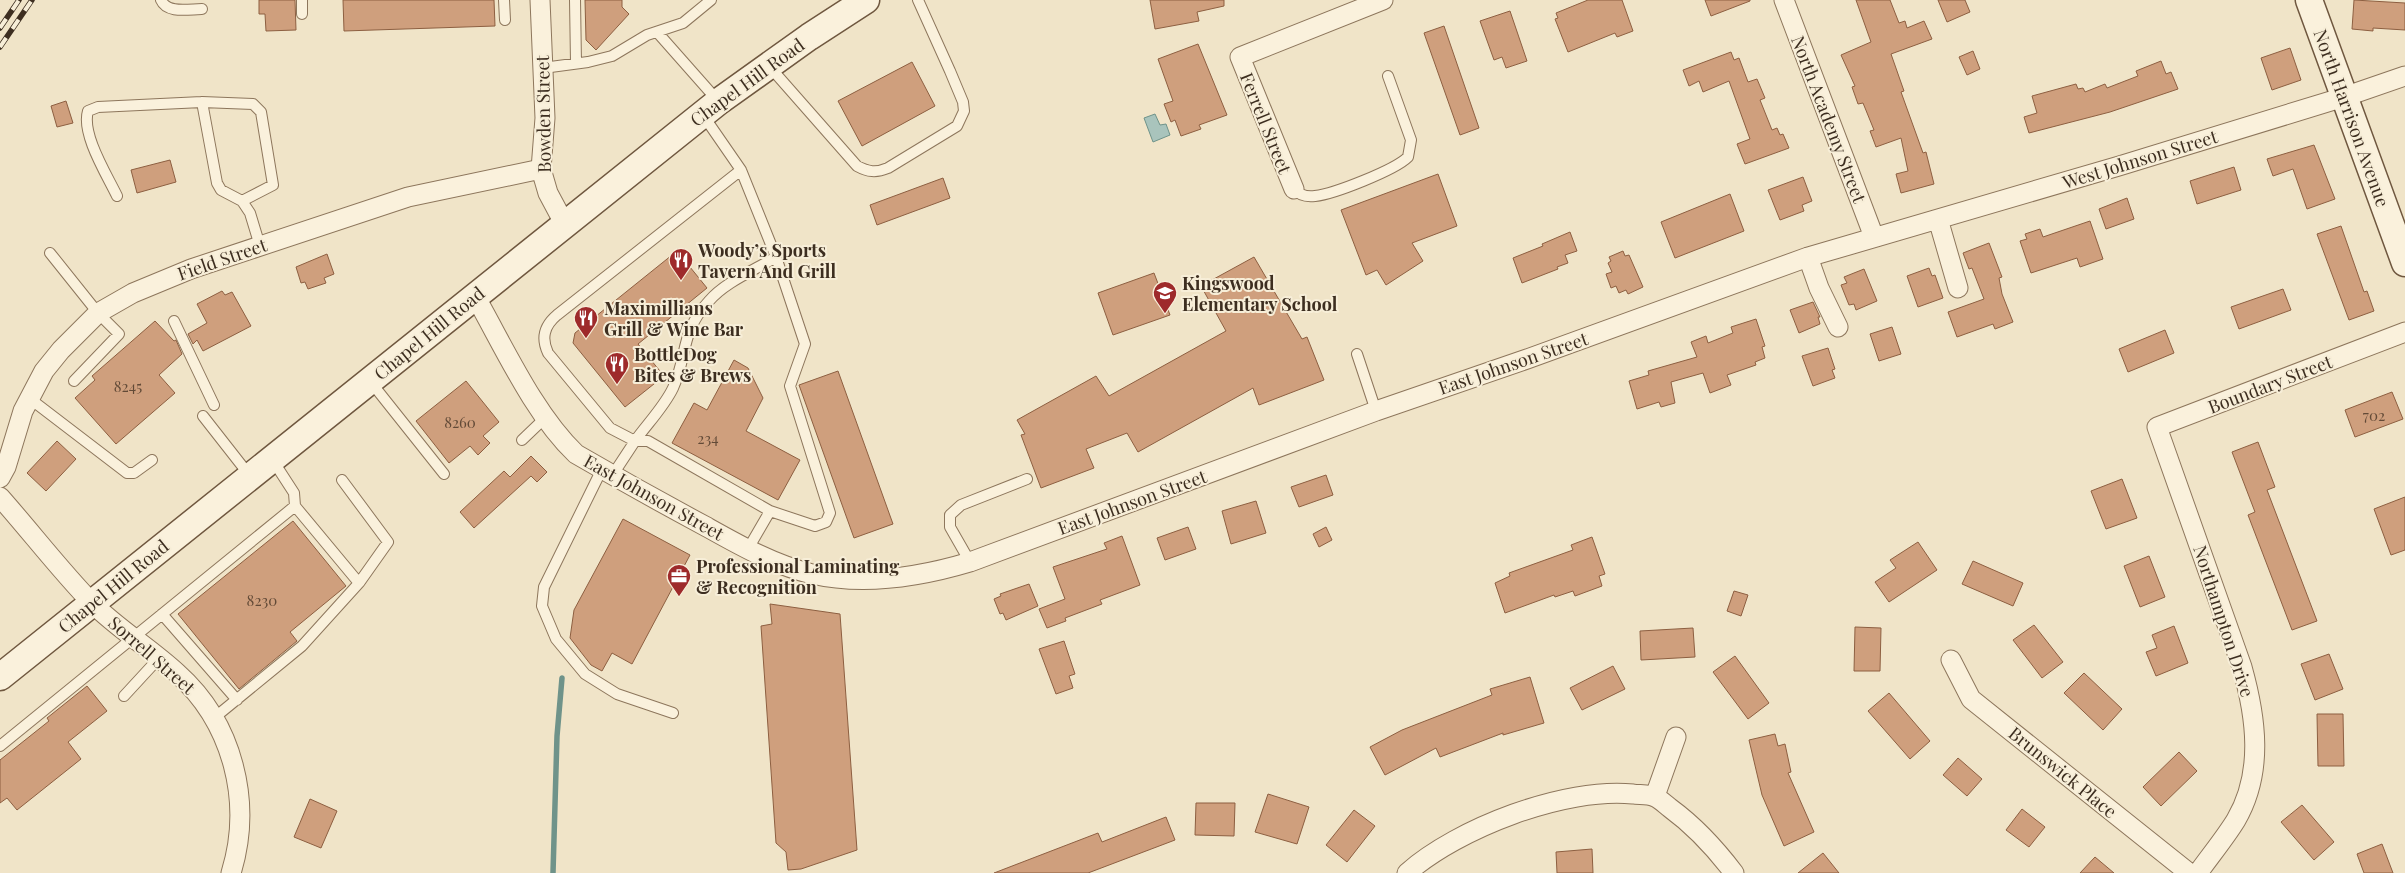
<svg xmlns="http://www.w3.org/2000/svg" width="2405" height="873" font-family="'Playfair Display',serif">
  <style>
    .water { fill: #a9c4bc; stroke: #6f938a }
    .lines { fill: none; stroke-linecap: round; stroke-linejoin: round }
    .stream { stroke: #6f938a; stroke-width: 5.5 }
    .building { fill: #cf9f7d; stroke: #8d5f41 }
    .service-casing { stroke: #8d765c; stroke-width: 12 }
    .minor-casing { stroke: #8d765c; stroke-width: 21 }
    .secondary-casing { stroke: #6f573f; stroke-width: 29 }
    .service { stroke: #faf1dc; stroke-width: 10 }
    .minor { stroke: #faf1dc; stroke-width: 19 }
    .secondary { stroke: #faf1dc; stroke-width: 26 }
    .rail-casing { stroke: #3d2e20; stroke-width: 5.5 }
    .rail { stroke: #f7eed8; stroke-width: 4; stroke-dasharray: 11; stroke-linecap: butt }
    .labels { text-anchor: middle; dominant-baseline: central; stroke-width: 4; stroke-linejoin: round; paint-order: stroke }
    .number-label { font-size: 15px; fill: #624a37 }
    .street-label { font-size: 18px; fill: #3d2e20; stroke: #f7eed8 }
    .poi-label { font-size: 18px; font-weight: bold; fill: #3d2e20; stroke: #f7eed8; text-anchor: start }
  </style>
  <rect width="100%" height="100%" fill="#f0e4c8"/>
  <!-- water -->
  <path class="water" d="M1155 114 1160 125 1166 124 1170 135 1153 142 1144 118Z"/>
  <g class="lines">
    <!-- stream -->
    <path class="stream" d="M553 873 557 736 562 678"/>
  </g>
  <!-- building -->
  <path class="building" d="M259 0H295L296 30 266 31 265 14H259Z
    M343 0H494L495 26 344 31Z
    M585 0H622V7L629 14 596 50 586 40Z
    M1150 0H1224V6L1197 12 1199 21 1155 29Z
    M1588 0H1622L1633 31 1617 37 1615 33 1568 52 1555 19 1558 18 1556 13Z
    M1705 0H1750V1L1711 16Z
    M1856 0H1890L1899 23 1905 21 1907 28 1924 21 1932 39 1891 54 1904 91 1901 92 1923 153 1926 152 1934 184 1901 193 1896 174 1908 171 1901 138 1876 147 1870 131 1874 130 1863 103 1858 104 1852 87 1855 86 1841 55 1871 42Z
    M1938 0H1965L1970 12 1947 22Z
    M2354 0 2405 3V30L2373 28V31L2352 29Z
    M1510 11 1527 61 1506 68 1502 57 1494 60 1480 21Z
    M1444 26 1479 128 1460 135 1424 33Z
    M1198 44 1227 115 1199 125 1201 129 1181 136 1175 120 1171 122 1164 104 1173 101 1158 59Z
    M2290 48 2301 80 2272 90 2261 58Z
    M1973 51 1980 69 1967 75 1959 57Z
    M1731 52 1734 60 1739 58 1748 82 1757 79 1765 98 1760 100 1772 130 1777 128 1780 135 1783 134 1789 148 1745 164 1737 144 1750 139 1729 81 1703 92 1699 81 1689 86 1683 70Z
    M2161 61 2166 74 2171 72 2178 89 2110 112 2029 133 2024 117 2037 113 2032 96 2076 84 2078 89 2083 88 2085 92 2105 84 2107 88 2138 76 2136 71Z
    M912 62 935 106 862 146 838 101Z
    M66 101 73 123 57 127 51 106Z
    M2314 145 2335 199 2307 209 2293 169 2273 176 2267 159Z
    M170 160 176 182 137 193 131 170Z
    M2234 167 2241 190 2197 204 2190 181Z
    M1438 174 1457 226 1412 243 1423 261 1386 285 1377 270 1366 275 1341 210Z
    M1803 177 1812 201 1802 205 1804 211 1780 220 1768 190Z
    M943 178 950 198 877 225 870 205Z
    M1730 194 1744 231 1675 258 1661 222Z
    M2127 198 2134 219 2106 229 2099 209Z
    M2090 221 2103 259 2080 267 2077 258 2031 273 2020 241 2027 239 2025 234 2040 229 2043 237Z
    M2341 226 2364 292 2367 291 2374 311 2349 320 2317 234Z
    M1570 232 1577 251 1565 255 1568 263 1557 267 1558 269 1522 283 1513 258 1543 246 1542 244Z
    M1989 243 2002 277 1999 278 2002 294 2013 322 1995 329 1993 324 1957 337 1948 312 1984 299 1972 268 1969 269 1963 253Z
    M677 251 707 288 638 344 664 376 625 407 573 343 575 333Z
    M1623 251 1625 256 1629 255 1643 287 1628 294 1626 290 1619 293 1616 286 1611 288 1606 274 1612 272 1608 263 1611 261 1609 257Z
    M327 254 334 274 324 278 326 283 308 289 305 282 301 283 296 267Z
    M1254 257 1302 339 1307 337 1324 380 1259 405 1253 388 1138 452 1127 433 1086 449 1094 468 1041 488 1021 435 1025 434 1017 420 1096 376 1109 396 1226 331 1201 286Z
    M1929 268 1932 276 1935 275 1943 298 1918 307 1907 276Z
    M1864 269 1877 301 1856 310 1854 304 1849 305 1841 285 1847 283 1844 277Z
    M1154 273 1170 315 1113 335 1098 293Z
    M2283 289 2291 310 2239 329 2231 307Z
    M222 291 225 295 232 292 251 326 203 351 197 340 193 344 188 334 207 323 197 304Z
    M1813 302 1820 317H1818L1820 324 1799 333 1790 310Z
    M1756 319 1765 346 1762 347 1765 358 1755 362 1756 365 1727 375 1731 385 1710 393 1703 373 1671 382 1675 403 1661 407 1659 402 1637 409 1629 381 1649 375 1648 371 1697 357 1691 342 1706 336 1708 343 1733 333 1731 327Z
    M155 321 174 341 176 340 182 354 159 375 175 393 116 444 75 398 95 380 92 376Z
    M1892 327 1901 354 1879 361 1870 334Z
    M2165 330 2174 353 2128 372 2119 349Z
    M1828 348 1835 369 1832 370 1835 378 1813 386 1802 356Z
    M734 360 748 368 763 398 746 431 800 460 778 500 672 443 694 403 707 410Z
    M838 371 893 524 854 538 799 385Z
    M466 381 499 422 483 436 490 443 478 455 470 446 449 463 416 421Z
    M2392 392 2403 419 2355 437 2345 410Z
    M57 441 76 459 46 491 27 473Z
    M2258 442 2275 487 2267 490 2317 621 2292 630 2248 515 2255 512 2232 452Z
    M531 456 547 472 537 482 531 476 474 528 460 512 504 471 510 477Z
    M1326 475 1333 495 1299 507 1291 487Z
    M2122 479 2137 518 2106 529 2091 491Z
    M2405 497V550L2391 555 2374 509Z
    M1256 501 1266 533 1231 544 1222 511Z
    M623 519 690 555 632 664 612 653 602 671 591 665 570 638 574 610Z
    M293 521 346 586 290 632 297 641 239 689 178 614Z
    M1188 527 1196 549 1165 560 1157 538Z
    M1326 527 1332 540 1319 547 1313 534Z
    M1122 536 1140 585 1100 600 1102 604 1065 618 1066 621 1047 628 1039 609 1065 599 1053 567 1107 549 1104 543Z
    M1592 537 1605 574 1599 576 1602 586 1575 596 1573 591 1555 597 1554 595 1505 613 1495 583 1510 576 1509 573 1573 550 1571 545Z
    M1918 542 1937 570 1889 602 1875 582 1896 568 1890 560Z
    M2149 556 2165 597 2140 607 2124 566Z
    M1973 561 2023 583 2013 606 1962 584Z
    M1029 584 1038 606 1006 620 1003 613 1000 614 994 599 1001 596 1000 594Z
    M1734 591 1748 595 1741 616 1727 611Z
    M770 604 840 614 857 850 801 869 788 870 786 852 776 843 761 626 772 624Z
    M2034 625 2063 662 2042 678 2013 640Z
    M2174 626 2188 663 2156 676 2146 652 2157 648 2152 635Z
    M1855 627 1881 628 1880 671H1854Z
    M1693 628 1695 657 1641 660 1640 631Z
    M1064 641 1075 674 1069 676 1073 688 1056 694 1039 649Z
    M2329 654 2343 689 2315 700 2301 664Z
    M1735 656 1769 703 1748 719 1713 672Z
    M1613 666 1625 689 1582 710 1570 688Z
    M2084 673 2122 709 2103 730 2064 693Z
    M1530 677 1544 723 1503 735V733L1440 757 1436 748 1385 775 1370 747 1402 730 1492 695 1490 689Z
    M87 686 107 711 68 742 81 759 17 810 7 798 0 803V760L49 721 47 718Z
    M1889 693 1930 741 1910 759 1868 711Z
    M2317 714H2343L2344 766H2318Z
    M1775 734 1778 746 1785 744 1791 772 1788 773 1814 832 1784 846 1762 795 1749 740Z
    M2179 752 2197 771 2161 806 2143 787Z
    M1958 758 1982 779 1967 796 1943 775Z
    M1268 794 1309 807 1297 844 1255 832Z
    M310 799 337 811 321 848 294 837Z
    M1196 803H1235L1234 836 1195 835Z
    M2302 805 2334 842 2314 860 2281 822Z
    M2022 809 2045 827 2029 847 2006 830Z
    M1354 810 1375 826 1347 862 1326 845Z
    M1166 817 1175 840 1088 873H994L1098 833 1102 842Z
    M2382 844 2393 873H2364L2357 854Z
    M1592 849 1593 873H1557L1556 852Z
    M1823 853 1839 873H1798Z
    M2095 857 2114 873H2080Z"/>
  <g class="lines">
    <!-- service casing -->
    <g class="service-casing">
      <path id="service" d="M161 0C167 14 189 9 202 9
        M302 0V14
        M504 0 505 20
        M575 0 576 63
        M657 32 718 101
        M769 66 857 166C868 172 876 173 888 168L957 126 964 111 963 102 950 71 918 0
        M543 68 588 62 612 56 647 35 683 23 711 0
        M202 102 217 183 221 190 242 201
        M1294 189C1299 195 1307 197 1315 196 1334 194 1395 170 1408 157L1411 140 1388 76
        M117 196C107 175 81 134 88 111L98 107 202 102 253 104 261 112 273 185 242 201 250 213 260 246
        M50 253 98 313 119 334 74 381
        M174 321 214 405
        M1357 354 1376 411
        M370 381 444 474
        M29 398 127 473H134L152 460
        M203 416 250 476
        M522 440 545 418
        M635 441H648L770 511 815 526 826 522 830 513 790 386 805 344 776 257
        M635 441C647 424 664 407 673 388 688 355 680 332 709 301 725 282 755 270 776 257L741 170
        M602 469 544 587 542 606 556 639 585 674 617 694 673 713
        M612 476 635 441 610 428 548 353C541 338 544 326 557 315L741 170 703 115
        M342 480 388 542 359 583
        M748 549 770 511
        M970 562 950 527V515L961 505 1027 479
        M162 614 237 700
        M124 696 159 658
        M214 718 302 646 359 583 295 506 294 493 272 459
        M0 746 295 506"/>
    </g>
    <!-- minor casing -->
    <g class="minor-casing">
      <path id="minor" d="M540 0 545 118 541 169 548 193 564 223
        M1784 0 1874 237
        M1294 189 1240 57 1383 0
        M1938 219 1958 288
        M1808 257 1819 288 1838 327
        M475 296C504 347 534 414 576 454 619 479 662 503 705 526 739 545 774 565 812 574 864 586 920 577 970 562L1376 411 1527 359 1808 257 2119 166 2344 97 2405 76
        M0 478 6 467 23 411 44 371 61 350 98 313 133 293 191 269 408 197 541 169
        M0 497C31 532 60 570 92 603 118 629 150 648 177 673 233 723 253 802 231 873
        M1951 660 1971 699 2189 873
        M1655 796 1676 737
        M1407 873C1458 828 1565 787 1633 794 1639 795 1649 794 1655 797 1660 799 1666 805 1670 808 1696 827 1715 848 1734 873
        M2198 873C2210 856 2225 838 2236 820 2264 772 2256 717 2242 667L2157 427 2405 332"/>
    </g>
    <!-- secondary casing -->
    <g class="secondary-casing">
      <path id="secondary" d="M2309 0 2405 263
        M0 677 718 102 809 37 866 0"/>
    </g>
    <!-- service -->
    <use href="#service" class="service"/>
    <!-- minor -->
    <use href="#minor" class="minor"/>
    <!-- secondary -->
    <use href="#secondary" class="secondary"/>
    <!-- rail casing -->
    <g class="rail-casing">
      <path id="rail" d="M0 28 19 0
        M0 47 32 0"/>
    </g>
    <!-- rail -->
    <use href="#rail" class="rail"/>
  </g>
  <!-- icons -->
  <defs>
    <g id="restaurant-pin" transform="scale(1.25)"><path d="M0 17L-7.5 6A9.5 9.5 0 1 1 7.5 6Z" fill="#9e2a2b" stroke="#f7eed8"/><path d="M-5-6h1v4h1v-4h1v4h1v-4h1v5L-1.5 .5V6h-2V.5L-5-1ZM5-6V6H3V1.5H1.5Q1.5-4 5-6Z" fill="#fff"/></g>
    <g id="school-pin" transform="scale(1.25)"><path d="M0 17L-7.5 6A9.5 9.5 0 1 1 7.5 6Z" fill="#9e2a2b" stroke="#f7eed8"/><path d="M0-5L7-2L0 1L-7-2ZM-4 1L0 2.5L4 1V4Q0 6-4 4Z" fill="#fff"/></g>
    <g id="office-pin" transform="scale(1.25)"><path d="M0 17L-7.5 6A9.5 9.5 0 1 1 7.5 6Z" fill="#9e2a2b" stroke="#f7eed8"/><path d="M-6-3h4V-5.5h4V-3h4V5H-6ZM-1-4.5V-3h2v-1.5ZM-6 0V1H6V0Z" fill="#fff"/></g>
  </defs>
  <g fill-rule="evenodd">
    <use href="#restaurant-pin" x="681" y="260"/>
    <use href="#school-pin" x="1165" y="293"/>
    <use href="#restaurant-pin" x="586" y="318"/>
    <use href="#restaurant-pin" x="617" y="364"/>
    <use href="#office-pin" x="679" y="576"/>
  </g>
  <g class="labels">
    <!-- number labels -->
    <g class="number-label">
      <text x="128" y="386">8245</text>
      <text x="2374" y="415">702</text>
      <text x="460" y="422">8260</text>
      <text x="708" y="438">234</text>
      <text x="262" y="600">8230</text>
    </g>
    <!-- street labels -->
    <g class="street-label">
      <text transform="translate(747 82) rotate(-36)">Chapel Hill Road</text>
      <text transform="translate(543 114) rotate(-91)">Bowden Street</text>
      <text transform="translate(2352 118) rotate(70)">North Harrison Avenue</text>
      <text transform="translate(1829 119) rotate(69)">North Academy Street</text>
      <text transform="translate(1266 123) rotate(68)">Ferrell Street</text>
      <text transform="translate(2140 159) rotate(-17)">West Johnson Street</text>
      <text transform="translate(222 259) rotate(-19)">Field Street</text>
      <text transform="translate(429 333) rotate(-39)">Chapel Hill Road</text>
      <text transform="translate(1513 363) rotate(-19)">East Johnson Street</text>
      <text transform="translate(2270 384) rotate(-21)">Boundary Street</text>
      <text transform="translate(654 497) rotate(29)">East Johnson Street</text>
      <text transform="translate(1132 502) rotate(-20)">East Johnson Street</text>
      <text transform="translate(113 586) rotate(-39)">Chapel Hill Road</text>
      <text transform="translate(2224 621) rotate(72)">Northampton Drive</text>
      <text transform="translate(152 655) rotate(41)">Sorrell Street</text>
      <text transform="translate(2063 772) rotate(39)">Brunswick Place</text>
    </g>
    <!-- poi labels -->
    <g class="poi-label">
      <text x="698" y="250">Woody’s Sports<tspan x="698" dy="21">Tavern And Grill</tspan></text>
      <text x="1182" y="283">Kingswood<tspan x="1182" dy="21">Elementary School</tspan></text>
      <text x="604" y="308">Maximillians<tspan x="604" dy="21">Grill &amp; Wine Bar</tspan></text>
      <text x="634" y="354">BottleDog<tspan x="634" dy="21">Bites &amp; Brews</tspan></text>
      <text x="696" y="566">Professional Laminating<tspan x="696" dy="21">&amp; Recognition</tspan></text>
    </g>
  </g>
</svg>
